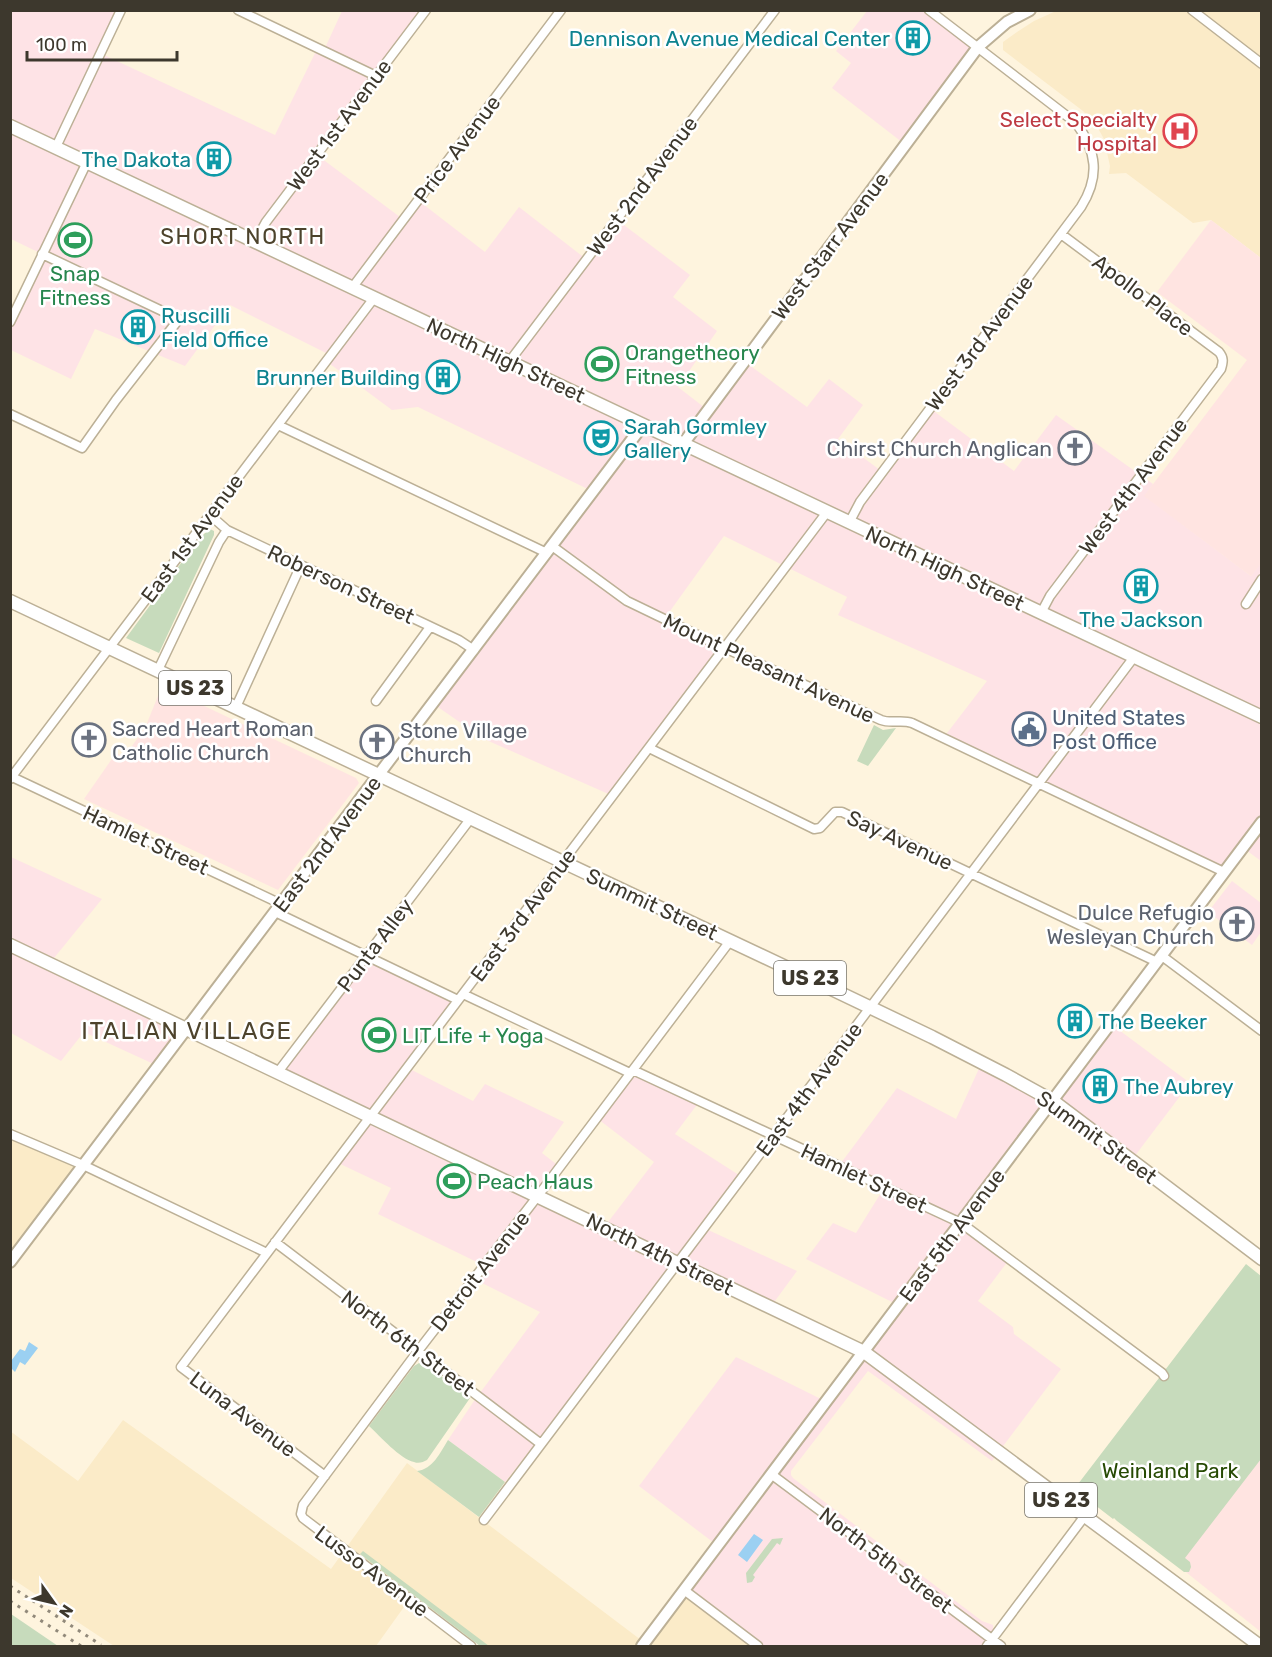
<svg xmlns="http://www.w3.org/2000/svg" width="1272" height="1657" font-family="Rubik,sans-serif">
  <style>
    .commercial { fill: #fee3e6 }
    .built { fill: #fbebc8 }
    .education { fill: #ffe4e1 }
    .green { fill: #c7dbbc }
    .water { fill: #9bd0f2 }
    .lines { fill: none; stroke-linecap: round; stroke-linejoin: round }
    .street-casing { stroke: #bcb096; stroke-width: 11 }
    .secondary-casing { stroke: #bcb096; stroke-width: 14 }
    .primary-casing { stroke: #bcb096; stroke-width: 15 }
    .street { stroke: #fff; stroke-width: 8 }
    .secondary { stroke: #fff; stroke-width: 10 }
    .primary { stroke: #fff; stroke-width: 12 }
    .rail { stroke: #91897a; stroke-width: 3; stroke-dasharray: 3 6; stroke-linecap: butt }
    .labels { text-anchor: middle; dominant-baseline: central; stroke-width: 5; stroke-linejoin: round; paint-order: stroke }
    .shield { fill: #fff; stroke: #77746c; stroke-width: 1.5 }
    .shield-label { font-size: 20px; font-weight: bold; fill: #3d382d }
    .culture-label { font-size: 21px; fill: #0d838f; stroke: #fff; text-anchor: start }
    .health-label { font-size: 21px; fill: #be3a42; stroke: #fff; text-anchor: end }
    .street-label { font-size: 21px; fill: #3d382d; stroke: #fff }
    .leisure-label { font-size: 21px; fill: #27864d; stroke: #fff; text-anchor: start }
    .worship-label { font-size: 21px; fill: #5b616d; stroke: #fff; text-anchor: end }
    .service-label { font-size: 21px; fill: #4e5e75; stroke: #fff; text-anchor: start }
    .park-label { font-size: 21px; fill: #264a03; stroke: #fff }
    .neighbourhood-label { font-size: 22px; letter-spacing: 1.5px; fill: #4d432c; stroke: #fff }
    .quarter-label { font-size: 24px; letter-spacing: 1.5px; fill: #4d432c; stroke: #fff }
  </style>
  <rect width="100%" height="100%" fill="#fef4de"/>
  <!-- commercial -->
  <path class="commercial" d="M10 11H124L104 55 275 135 319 45 325 48 342 11H426L317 155 404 220 419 201 485 252 519 207 586 259 616 219 690 275 673 297 717 331 678 387 709 411 745 362 807 407 829 379 863 405 838 439 884 473 931 409 1014 471 1056 415 1153 484 1145 496 1251 576 1261 562V861L1246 850 1230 870 944 737 987 681 838 615 847 597 724 536 665 618 726 651 613 796 484 739 435 705 594 492 418 407 392 410 330 364 326 353 230 305 185 366 95 329 71 379 11 350V322L42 254 11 239Z
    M867 11H927L980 51 907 146 832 88 851 63 836 51Z
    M11 857 102 899 50 963 186 1029 158 1066 84 1032 61 1061 11 1033Z
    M1232 881 1261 903V932L1252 945 1208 912Z
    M368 956 461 1000 408 1068 473 1101 485 1084 564 1122 542 1153 560 1167 539 1195 605 1226 654 1162 598 1119 634 1071 699 1102 675 1134 742 1177 704 1228 797 1271 772 1305 678 1262 505 1482 448 1440 474 1401 540 1312 474 1279 483 1265 378 1214 391 1188 336 1162 368 1118 277 1075Z
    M1111 1024 1190 1083 1125 1169 1045 1110 964 1221 1011 1257 978 1301 1013 1327 1014 1334 1061 1369 992 1461 868 1371 791 1471V1475L793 1478 982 1621 993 1625V1642L990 1646H758L686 1589 718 1546 639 1486 736 1357 825 1401 898 1305 806 1259 833 1223 856 1233 884 1188 838 1167 897 1088 956 1119 982 1062 1055 1099Z"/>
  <!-- built -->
  <path class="built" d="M1056 11H1261V258L1211 220 1193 223 1126 173 1109 174 1110 166 1104 139 1095 123 1083 111 1003 50V42L1017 32 1034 21Z
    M11 1135 83 1165 11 1264Z
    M123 1420 331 1569 407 1463 645 1643 686 1589 750 1640 746 1646H482L414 1593 376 1646H114L11 1578 10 1431 78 1481Z"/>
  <!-- education -->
  <path class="education" d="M1211 220 1261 258 1262 562 1251 576 1144 496 1247 360 1157 292Z
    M162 686 356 778 359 783 278 890 84 799 116 753 124 757 145 728Z
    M1261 1454V1632L1177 1565Z"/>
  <!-- green -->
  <path class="green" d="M210 529 214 531V535L159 653 126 638 184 559 204 534Z
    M874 725 883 730 896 728 868 766 857 761Z
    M1246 1264 1261 1276V1459L1185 1558 1190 1562 1191 1567 1189 1572H1184L1117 1521 1114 1518 1113 1519 1077 1491V1490L1075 1488Z
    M419 1363H424L470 1398 427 1460C423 1462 419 1464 414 1462 400 1459 380 1436 369 1426L414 1366Z
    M448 1440 505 1482 479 1517 417 1471C433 1469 440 1453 448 1440Z
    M783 1538 780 1545 777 1543 753 1575 755 1577 752 1582 747 1583 746 1573 772 1539Z
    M363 1551 489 1646H480L360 1554Z
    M10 1614H11L58 1646H11Z"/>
  <!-- water -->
  <path class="water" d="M29 1342 38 1348 25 1365 20 1362 15 1372 11 1368V1361L20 1349 25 1351Z
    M754 1534 763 1540 747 1562 738 1555Z"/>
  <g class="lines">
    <!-- street casing -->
    <g class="street-casing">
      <path id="street" d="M238 10 376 76
        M1192 10 1262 64
        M56 147 121 10
        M255 242 266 222 426 10
        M352 288 561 10
        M10 322 87 162
        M509 362 775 10
        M10 414 82 448 116 400 179 319 42 254
        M278 425 547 553
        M210 515 227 530 459 640 474 650
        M849 523 860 502 1081 207C1100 177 1097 151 1076 123L929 10
        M552 546 627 601 714 643 881 720C891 724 902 719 912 723L1224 872
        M1246 604 1262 579
        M1041 613 1050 596 1221 369C1223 362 1224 358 1219 352L1061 234
        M158 670 219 542 227 530
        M376 701 430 627
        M236 707 301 565
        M649 748 814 829 820 828 835 812H842L1157 962
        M10 776 281 904
        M10 779 374 298
        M275 912 458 1000
        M1162 956 1262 1031
        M463 994 630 1073
        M633 1070 961 1223 1162 1373 1164 1376
        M278 1072 471 818
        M10 1134 83 1165 267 1253
        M275 1242 541 1444
        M771 1474 1001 1646
        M325 1476 181 1367 827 512
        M484 1520 1134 657
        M684 1590 758 1646
        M471 1646 303 1518 301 1514 303 1505 418 1351 547 1184 730 941
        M987 1646 1084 1517"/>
    </g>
    <!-- secondary casing -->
    <g class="secondary-casing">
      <path id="secondary" d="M683 444 978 47 1007 22 1030 10
        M10 1262 643 425
        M642 1646 1262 822"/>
    </g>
    <!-- primary casing -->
    <g class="primary-casing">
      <path id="primary" d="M10 126 1262 717
        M10 601 794 971 932 1037 1006 1075 1053 1101 1262 1259
        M10 945 864 1352 1260 1646"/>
    </g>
    <!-- street -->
    <use href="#street" class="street"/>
    <!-- secondary -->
    <use href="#secondary" class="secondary"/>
    <!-- primary -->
    <use href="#primary" class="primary"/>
    <!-- rail -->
    <path class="rail" d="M10 1586 101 1645
      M10 1601 81 1646"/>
  </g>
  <!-- icons -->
  <defs>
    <g id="building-ring" transform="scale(1.725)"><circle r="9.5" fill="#fff" stroke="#0f9aa8" stroke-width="1.5"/><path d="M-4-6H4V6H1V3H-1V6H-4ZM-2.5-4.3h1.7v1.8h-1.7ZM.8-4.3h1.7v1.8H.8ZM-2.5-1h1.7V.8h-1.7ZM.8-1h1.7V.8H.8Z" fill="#0f9aa8"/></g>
    <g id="hospital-ring" transform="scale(1.725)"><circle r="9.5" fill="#fff" stroke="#e0444e" stroke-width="1.5"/><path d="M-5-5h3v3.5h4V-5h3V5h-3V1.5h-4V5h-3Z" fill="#e0444e"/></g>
    <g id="stadium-ring" transform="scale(1.725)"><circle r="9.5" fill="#fff" stroke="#2e9e5b" stroke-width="1.5"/><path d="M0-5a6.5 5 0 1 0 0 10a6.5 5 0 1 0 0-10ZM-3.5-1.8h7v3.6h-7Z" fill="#2e9e5b"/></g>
    <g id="theatre-ring" transform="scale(1.725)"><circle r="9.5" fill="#fff" stroke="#0f9aa8" stroke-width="1.5"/><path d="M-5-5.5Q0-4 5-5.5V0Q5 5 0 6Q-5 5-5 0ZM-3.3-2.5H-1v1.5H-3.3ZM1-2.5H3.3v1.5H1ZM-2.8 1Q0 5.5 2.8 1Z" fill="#0f9aa8"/></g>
    <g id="church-ring" transform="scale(1.725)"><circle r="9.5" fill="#fff" stroke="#6b7280" stroke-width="1.5"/><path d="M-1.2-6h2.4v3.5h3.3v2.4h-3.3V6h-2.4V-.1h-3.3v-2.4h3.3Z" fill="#6b7280"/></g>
    <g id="civic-ring" transform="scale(1.725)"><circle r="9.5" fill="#fff" stroke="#5c6f8a" stroke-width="1.5"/><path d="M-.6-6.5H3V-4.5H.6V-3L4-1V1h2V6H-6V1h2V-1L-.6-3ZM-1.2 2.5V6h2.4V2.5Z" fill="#5c6f8a"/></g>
  </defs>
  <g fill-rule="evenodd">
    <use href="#building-ring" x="913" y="38"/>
    <use href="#hospital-ring" x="1180" y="131"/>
    <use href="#building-ring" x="214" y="159"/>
    <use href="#stadium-ring" x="75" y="240"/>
    <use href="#building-ring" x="138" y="327"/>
    <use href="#stadium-ring" x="602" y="364"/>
    <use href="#building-ring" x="443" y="377"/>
    <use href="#theatre-ring" x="601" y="438"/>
    <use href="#church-ring" x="1075" y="448"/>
    <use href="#building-ring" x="1141" y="586"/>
    <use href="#civic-ring" x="1029" y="729"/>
    <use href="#church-ring" x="89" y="740"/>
    <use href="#church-ring" x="377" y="742"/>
    <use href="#church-ring" x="1237" y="924"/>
    <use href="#building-ring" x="1075" y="1021"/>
    <use href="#stadium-ring" x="379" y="1035"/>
    <use href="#building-ring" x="1100" y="1086"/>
    <use href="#stadium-ring" x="454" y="1181"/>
  </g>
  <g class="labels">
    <!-- shield labels -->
    <g class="shield">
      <rect x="159" y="671" width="72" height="34" rx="4.5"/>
      <rect x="774" y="961" width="72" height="34" rx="4.5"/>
      <rect x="1025" y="1483" width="72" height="34" rx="4.5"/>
    </g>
    <g class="shield-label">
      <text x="195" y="688">US 23</text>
      <text x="810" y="978">US 23</text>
      <text x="1061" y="1500">US 23</text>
    </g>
    <!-- culture labels -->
    <g class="culture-label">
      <text x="890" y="38" text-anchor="end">Dennison Avenue Medical Center</text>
      <text x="191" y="159" text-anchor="end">The Dakota</text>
      <text x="161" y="315">Ruscilli<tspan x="161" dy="24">Field Office</tspan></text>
      <text x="420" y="377" text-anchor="end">Brunner Building</text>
      <text x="624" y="426">Sarah Gormley<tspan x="624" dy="24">Gallery</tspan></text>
      <text x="1141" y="619" text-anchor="middle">The Jackson</text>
      <text x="1098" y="1021">The Beeker</text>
      <text x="1123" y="1086">The Aubrey</text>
    </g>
    <!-- health labels -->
    <g class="health-label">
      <text x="1157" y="119">Select Specialty<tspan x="1157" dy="24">Hospital</tspan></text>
    </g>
    <!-- street labels -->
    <g class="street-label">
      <text transform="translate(339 125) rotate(-53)">West 1st Avenue</text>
      <text transform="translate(457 149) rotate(-53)">Price Avenue</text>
      <text transform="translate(642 186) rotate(-53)">West 2nd Avenue</text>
      <text transform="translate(830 246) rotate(-53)">West Starr Avenue</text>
      <text transform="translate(1143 295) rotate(37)">Apollo Place</text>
      <text transform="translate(979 343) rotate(-53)">West 3rd Avenue</text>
      <text transform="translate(506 360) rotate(25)">North High Street</text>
      <text transform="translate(1133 486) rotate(-53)">West 4th Avenue</text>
      <text transform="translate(192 538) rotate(-53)">East 1st Avenue</text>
      <text transform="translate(945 568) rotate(25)">North High Street</text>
      <text transform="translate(341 584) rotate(25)">Roberson Street</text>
      <text transform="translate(769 668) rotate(25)">Mount Pleasant Avenue</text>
      <text transform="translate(146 840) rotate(25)">Hamlet Street</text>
      <text transform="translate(900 840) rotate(25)">Say Avenue</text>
      <text transform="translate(327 844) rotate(-53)">East 2nd Avenue</text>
      <text transform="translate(652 904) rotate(25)">Summit Street</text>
      <text transform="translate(523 915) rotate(-53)">East 3rd Avenue</text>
      <text transform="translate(375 945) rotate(-53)">Punta Alley</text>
      <text transform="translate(809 1089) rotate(-53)">East 4th Avenue</text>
      <text transform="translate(1097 1137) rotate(36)">Summit Street</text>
      <text transform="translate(864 1178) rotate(25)">Hamlet Street</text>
      <text transform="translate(952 1235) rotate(-53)">East 5th Avenue</text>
      <text transform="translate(660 1254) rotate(26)">North 4th Street</text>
      <text transform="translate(480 1271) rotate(-52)">Detroit Avenue</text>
      <text transform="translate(408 1343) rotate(37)">North 6th Street</text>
      <text transform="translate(243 1414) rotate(37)">Luna Avenue</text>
      <text transform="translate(886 1560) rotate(37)">North 5th Street</text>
      <text transform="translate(372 1571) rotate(37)">Lusso Avenue</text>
    </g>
    <!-- leisure labels -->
    <g class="leisure-label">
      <text x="75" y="273" text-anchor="middle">Snap<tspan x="75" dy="24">Fitness</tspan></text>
      <text x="625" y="352">Orangetheory<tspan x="625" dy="24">Fitness</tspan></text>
      <text x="402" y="1035">LIT Life + Yoga</text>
      <text x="477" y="1181">Peach Haus</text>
    </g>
    <!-- worship labels -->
    <g class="worship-label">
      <text x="1052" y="448">Chirst Church Anglican</text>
      <text x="112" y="728" text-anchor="start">Sacred Heart Roman<tspan x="112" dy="24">Catholic Church</tspan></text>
      <text x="400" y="730" text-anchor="start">Stone Village<tspan x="400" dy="24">Church</tspan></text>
      <text x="1214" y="912">Dulce Refugio<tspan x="1214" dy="24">Wesleyan Church</tspan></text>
    </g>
    <!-- service labels -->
    <g class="service-label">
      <text x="1052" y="717">United States<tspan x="1052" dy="24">Post Office</tspan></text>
    </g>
    <!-- park labels -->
    <g class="park-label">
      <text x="1170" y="1470">Weinland Park</text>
    </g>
    <!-- neighbourhood labels -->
    <g class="neighbourhood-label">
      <text x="243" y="236">SHORT NORTH</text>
    </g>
    <!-- quarter labels -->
    <g class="quarter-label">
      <text x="187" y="1031">ITALIAN VILLAGE</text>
    </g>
  </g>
  <!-- border -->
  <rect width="1272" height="1657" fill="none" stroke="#3d382d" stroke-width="24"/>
  <!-- north arrow -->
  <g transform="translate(54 1603) rotate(124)" stroke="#ffffff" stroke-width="4.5" paint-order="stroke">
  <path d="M0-4.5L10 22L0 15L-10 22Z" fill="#3d382d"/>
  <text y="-9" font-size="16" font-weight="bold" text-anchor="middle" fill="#3d382d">N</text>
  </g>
  <!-- scale -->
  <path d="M27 51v9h150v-9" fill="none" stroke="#3d382d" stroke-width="3"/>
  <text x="36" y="51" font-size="18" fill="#3d382d" stroke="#ffffff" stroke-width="4.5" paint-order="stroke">100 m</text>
</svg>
